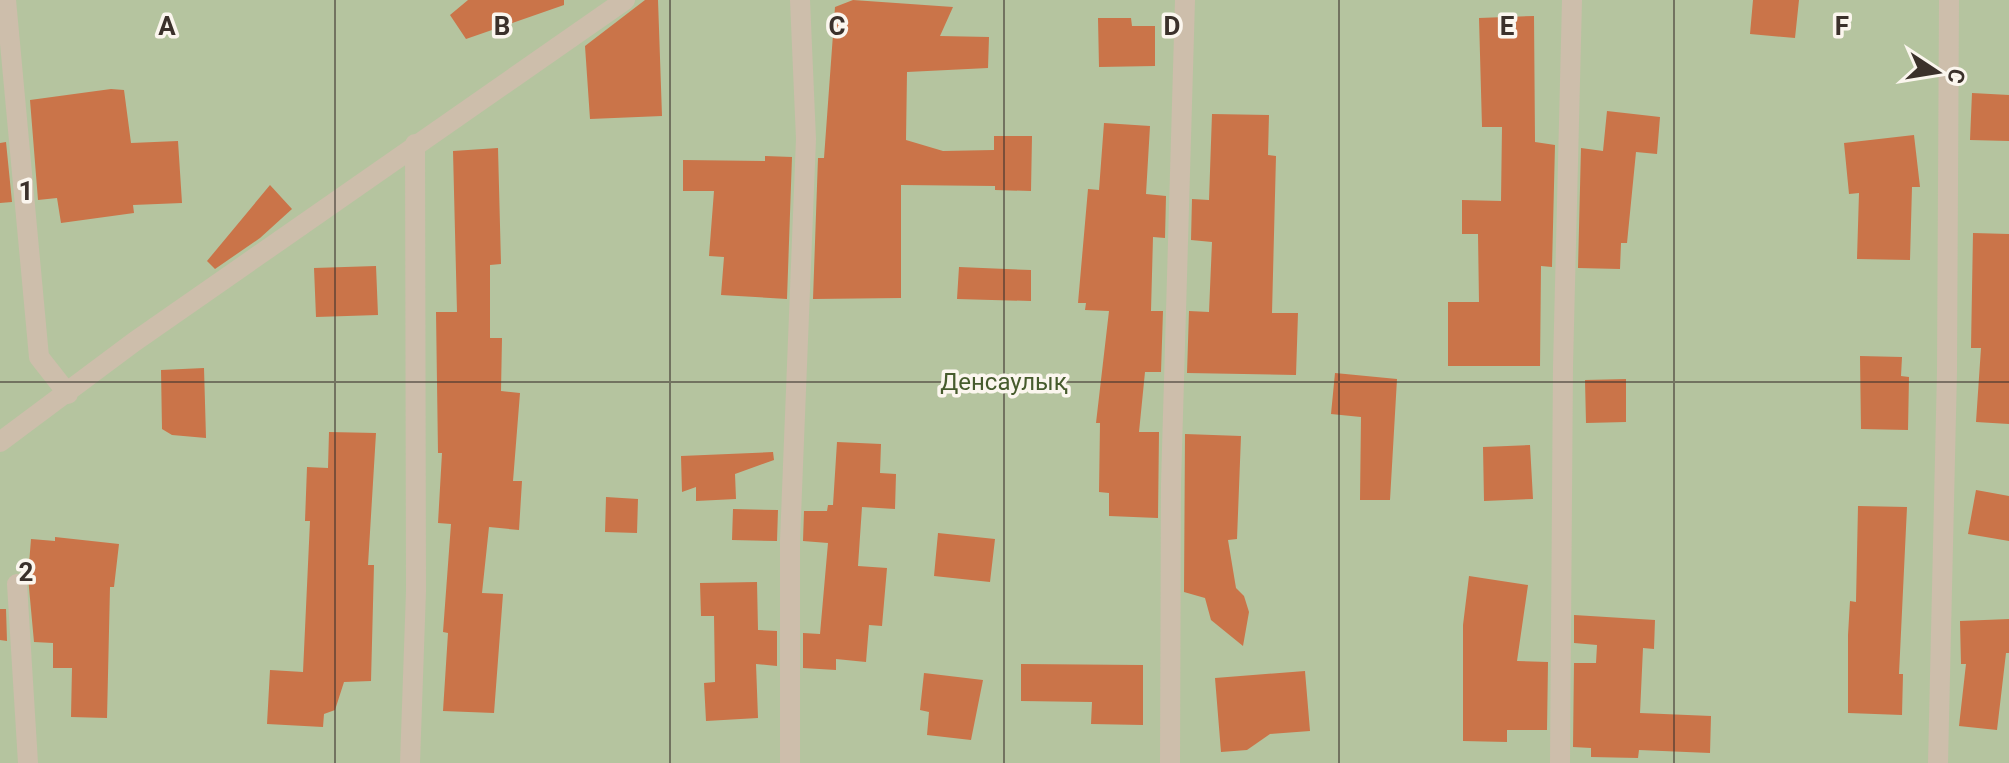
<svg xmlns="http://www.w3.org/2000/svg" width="2009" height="763" font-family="Roboto,sans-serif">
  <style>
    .green { fill: #b5c49f }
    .building { fill: #ca7449 }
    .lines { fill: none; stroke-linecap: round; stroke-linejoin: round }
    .minor { stroke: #cdbeab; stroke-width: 20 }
    .grid { fill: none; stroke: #3b312b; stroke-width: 2; stroke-opacity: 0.55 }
    .labels { text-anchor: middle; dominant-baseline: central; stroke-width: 7; stroke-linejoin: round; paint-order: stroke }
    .park-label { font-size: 24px; fill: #465b2d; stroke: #fbf6ee }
    .grid-label { font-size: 26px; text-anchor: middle; font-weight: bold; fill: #3b312b; stroke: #fbf6ee; stroke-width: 7; stroke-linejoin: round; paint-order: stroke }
  </style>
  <rect width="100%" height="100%" fill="#f4ede1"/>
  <!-- green -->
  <path class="green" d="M0 0H2009V763H0Z"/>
  <!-- building -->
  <path class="building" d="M468 0H564V5L466 39 450 15Z
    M645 0H658L662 116 590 119 585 46Z
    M853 0 953 7 940 36 989 37 988 68 907 72 906 140 943 151 994 150V136H1032L1031 191 995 190V186L901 185V298L813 299 818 158H824L835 7Z
    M1753 0H1799L1795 38 1750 34Z
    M1534 16 1535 142 1555 145 1552 267 1541 266 1540 366H1448V302H1479L1478 234H1462V200L1501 201 1502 127H1482L1479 18Z
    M1098 18H1131L1132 26H1155V66L1099 67Z
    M111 89 124 90 131 143 178 141 182 203 133 205 134 213 61 223 57 198 38 200 30 100Z
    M1972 93 2009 95V141L1970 140Z
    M1607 111 1660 117 1657 154 1636 152 1627 243H1621L1620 269 1578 268 1581 148 1603 151Z
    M1212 114 1269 115 1268 155 1276 156 1272 313H1298L1296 375 1187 373 1189 311 1209 312 1212 242 1191 240 1192 199 1209 200Z
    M1104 123 1150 126 1146 194 1166 196 1165 238 1153 237 1151 311H1163L1161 372H1145L1139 432H1159L1158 518 1109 516V493L1099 492 1100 423H1096L1109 311 1085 310 1086 303H1078L1088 189 1099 190Z
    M1914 135 1920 187H1912L1910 260 1857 259 1859 193 1849 194 1844 143Z
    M6 142 12 202 0 203V143Z
    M498 148 501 264 490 265V338H502L501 391 520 393 513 481H522L519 530 489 527 482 593 503 594 494 713 443 711 448 633 443 632 451 524 438 523 442 453H438L436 312H457L453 151Z
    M765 156 792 157 787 299 721 295 724 257 709 256 714 191H683V160L765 161Z
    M270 185 292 209 260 238 215 269 207 261Z
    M1973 233 2009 234V424L1976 422 1981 348H1971Z
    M376 266 378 315 316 317 314 268Z
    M959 267 1031 270V301L957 299Z
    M1860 356 1902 357 1901 376 1909 377 1908 430 1861 429Z
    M204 368 206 438 172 435 162 429 161 370Z
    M1335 373 1397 379 1390 500H1360L1361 417 1331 414Z
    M1626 379V422L1586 423 1585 380Z
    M329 432 376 433 368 565H374L371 681 344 682 335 710 324 714 323 727 267 724 270 670 303 672 310 521H305L307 467 328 468Z
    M1185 434 1241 436 1237 539 1228 540 1236 588 1244 596 1249 612 1243 646 1211 620 1205 598 1184 592Z
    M837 442 881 444 880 473 896 474 895 509 862 507 858 566 887 568 882 626 869 625 866 662 836 659V670L803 668V633L820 634 828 543 803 541 804 511H827L828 505H833Z
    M1530 445 1533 499 1484 501 1483 447Z
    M773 452 774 460 735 474 736 499 696 501V487L682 492 681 456Z
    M1976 490 2009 496V541L1968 534Z
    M606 497 638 499 637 533 605 532Z
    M1858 506 1907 507 1899 674H1903L1902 715 1848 713V635L1850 601 1856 602Z
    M733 509 778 510 777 541 732 540Z
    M938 533 995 539 990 582 934 576Z
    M55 537 119 544 114 587H110L107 718 71 717 72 668H53V643L34 642 28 577 31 539 55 541Z
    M1469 576 1528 585 1517 661 1548 662 1547 730H1507V742L1463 741V625Z
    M757 582 758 630 777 631V666L756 664 758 718 706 721 704 683 715 682 714 616H701L700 583Z
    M0 609H6L7 641 0 640Z
    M1574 615 1655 620 1654 649 1643 648 1640 713 1711 716 1710 753 1639 750 1638 758 1591 757V748L1573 747 1574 663H1596L1597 645 1574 643Z
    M2009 619V653H2006L1997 730 1959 726 1966 664H1961L1960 621Z
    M1021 664 1143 665V725L1091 724 1092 702 1021 701Z
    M1305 671 1310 731 1270 734 1247 750 1221 752 1215 678Z
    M924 673 983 680 971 740 927 735 929 712 920 710Z"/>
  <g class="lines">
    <!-- minor -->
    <path class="minor" d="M6 0 39 357 68 394
      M0 442 134 342 625 0
      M17 584 28 763
      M410 763 416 591 415 144
      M790 763V541L806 139 800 0
      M1170 763 1171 484 1185 0
      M1560 763 1563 366 1572 0
      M1938 763 1947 371 1949 0"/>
  </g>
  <!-- grid -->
  <path class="grid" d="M335 0V763M670 0V763M1004 0V763M1339 0V763M1674 0V763M0 382H2009"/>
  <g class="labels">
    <!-- park labels -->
    <g class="park-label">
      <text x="1004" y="382">Денсаулық</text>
    </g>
  </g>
  <g class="grid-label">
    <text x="167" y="35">A</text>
    <text x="502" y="35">B</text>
    <text x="837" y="35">C</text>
    <text x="1172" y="35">D</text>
    <text x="1507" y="35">E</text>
    <text x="1842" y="35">F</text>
    <text x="26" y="200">1</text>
    <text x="26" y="581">2</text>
  </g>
  <!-- north arrow -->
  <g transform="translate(1937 72) rotate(102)" stroke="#fbf6ee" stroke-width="6" paint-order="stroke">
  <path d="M0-6L14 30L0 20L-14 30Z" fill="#3b312b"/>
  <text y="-12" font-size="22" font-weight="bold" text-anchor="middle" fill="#3b312b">С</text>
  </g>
</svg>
